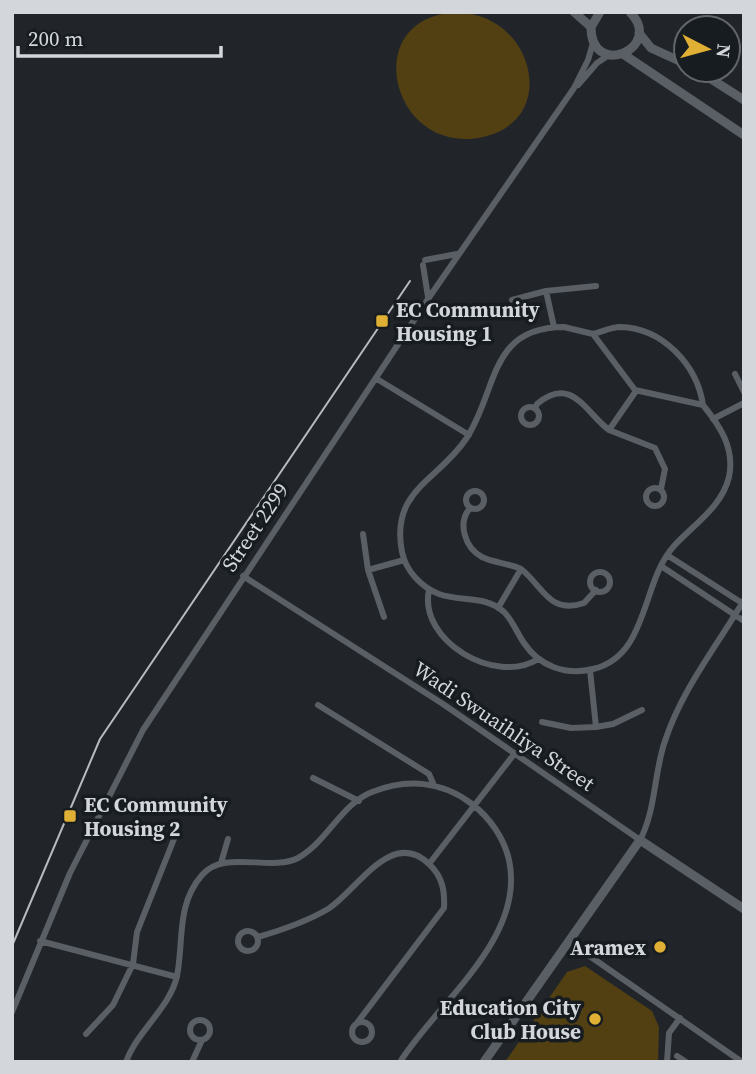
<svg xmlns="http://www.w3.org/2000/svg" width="756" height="1074" font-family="'Source Serif 4',serif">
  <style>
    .green { fill: #524012 }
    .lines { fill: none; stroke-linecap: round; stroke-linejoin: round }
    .street { stroke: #5a5f65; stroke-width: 6 }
    .secondary { stroke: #5a5f65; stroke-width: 9 }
    .tram { stroke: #b7bbbf; stroke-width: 2 }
    .poi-dot { fill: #dfb034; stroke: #171c20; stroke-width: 2.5 }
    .labels { text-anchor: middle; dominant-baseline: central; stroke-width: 7; stroke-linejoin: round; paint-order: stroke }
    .poi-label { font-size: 21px; font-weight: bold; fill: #d3d6da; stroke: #171c20; text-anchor: start }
    .street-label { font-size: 21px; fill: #d3d6da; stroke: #171c20 }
  </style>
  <rect width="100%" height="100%" fill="#21252a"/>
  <!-- green -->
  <path class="green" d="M448 13C531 5 564 119 483 137 394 157 359 25 448 13Z
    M585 966 652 1011 659 1027 658 1062H505L567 972Z"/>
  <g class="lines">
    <!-- street -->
    <path class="street" d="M578 85 597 63 609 55
      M425 260 457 254
      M423 265 428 297
      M512 300 546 291
      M554 327 546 291 596 286
      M564 327 593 334 635 390 703 405C720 426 735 448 729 477 722 507 693 525 674 546 641 582 649 656 593 669 566 676 539 666 524 643 517 633 513 621 504 612 486 595 460 602 439 594 421 587 406 571 402 552 390 490 438 481 466 439 498 391 488 327 564 327Z
      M593 334C602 332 611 327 620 327 663 328 697 365 703 405
      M735 374 744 392
      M377 379 469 435
      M636 391 609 430 655 448 665 469 661 489
      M521 416a9 9 0 1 1 18 0a9 9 0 1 1-18 0Z
      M535 409 537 404C572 375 585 412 609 430
      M713 419 744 403
      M646 497a9 9 0 1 1 18 0a9 9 0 1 1-18 0Z
      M466 500a9 9 0 1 1 18 0a9 9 0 1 1-18 0Z
      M470 508C457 523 465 548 482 557 494 563 508 563 521 569
      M363 534 368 570
      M667 555 742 603
      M661 566 744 621
      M590 582a10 10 0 1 1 20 0a10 10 0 1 1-20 0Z
      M243 576 443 704 640 840C656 810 654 772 665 741 682 689 717 646 744 600
      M429 590C418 641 496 686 538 659
      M498 608 521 569C543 586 549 615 584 603L596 590
      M384 617 368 570 404 560
      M590 670 596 727 613 724 642 710
      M318 705 429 774 433 783
      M542 722 571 728 596 727
      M313 778 359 801
      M221 863 228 839
      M429 864 515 753
      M238 941a10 10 0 1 1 20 0a10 10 0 1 1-20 0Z
      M258 937C282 930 306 922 328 909 356 892 391 827 429 864 442 876 445 890 444 908L357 1023
      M40 941 177 977
      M568 941 742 1062
      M12 1012 70 873 143 730 428 299 574 88 588 60 593 43
      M190 1030a10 10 0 1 1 20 0a10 10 0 1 1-20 0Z
      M352 1032a10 10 0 1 1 20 0a10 10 0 1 1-20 0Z
      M86 1034 113 1005 133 964 137 932 174 839
      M677 1056 686 1062
      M126 1062C137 1031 170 1008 177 976 184 940 176 905 202 875 224 849 270 872 298 858 327 842 341 804 372 792 407 778 442 781 472 804 490 818 504 838 509 860 526 938 438 1002 400 1062
      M192 1062 202 1040
      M667 1062 669 1033 680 1018"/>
    <!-- secondary -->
    <path class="secondary" d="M574 12 591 27
      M600 12 591 27C591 80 665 48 630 12
      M639 33 651 48 686 64
      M623 54 744 135
      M697 70 744 100
      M484 1062 640 840 744 909"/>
    <!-- tram -->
    <path class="tram" d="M12 946 100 739 410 281"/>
  </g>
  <!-- markers -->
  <g class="poi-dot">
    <rect x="375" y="314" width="14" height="14" rx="3.5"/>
    <rect x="63" y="809" width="14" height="14" rx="3.5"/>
    <circle cx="660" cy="947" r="7"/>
    <circle cx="595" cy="1019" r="7"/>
  </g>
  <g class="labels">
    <!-- poi labels -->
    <g class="poi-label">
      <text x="396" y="309">EC Community<tspan x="396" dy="24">Housing 1</tspan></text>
      <text x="84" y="804">EC Community<tspan x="84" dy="24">Housing 2</tspan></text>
      <text x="646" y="947" text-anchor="end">Aramex</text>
      <text x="581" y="1007" text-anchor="end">Education City<tspan x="581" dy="24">Club House</tspan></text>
    </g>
    <!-- street labels -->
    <g class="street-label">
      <text transform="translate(255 527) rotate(-56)">Street 2299</text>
      <text transform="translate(504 726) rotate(34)">Wadi Swuaihliya Street</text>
    </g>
  </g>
  <!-- border -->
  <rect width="756" height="1074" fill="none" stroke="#d3d6da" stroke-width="28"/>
  <!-- north arrow -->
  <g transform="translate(707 49) rotate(96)"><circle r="33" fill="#171c20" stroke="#62666a" stroke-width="2"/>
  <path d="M0-5L12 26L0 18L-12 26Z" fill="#dfb034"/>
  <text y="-10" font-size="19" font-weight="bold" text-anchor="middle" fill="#d3d6da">N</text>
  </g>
  <!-- scale -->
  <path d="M18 46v10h203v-10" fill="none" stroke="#d3d6da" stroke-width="3.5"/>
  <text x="28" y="46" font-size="21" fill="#d3d6da" stroke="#171c20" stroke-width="5" paint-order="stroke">200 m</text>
</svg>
